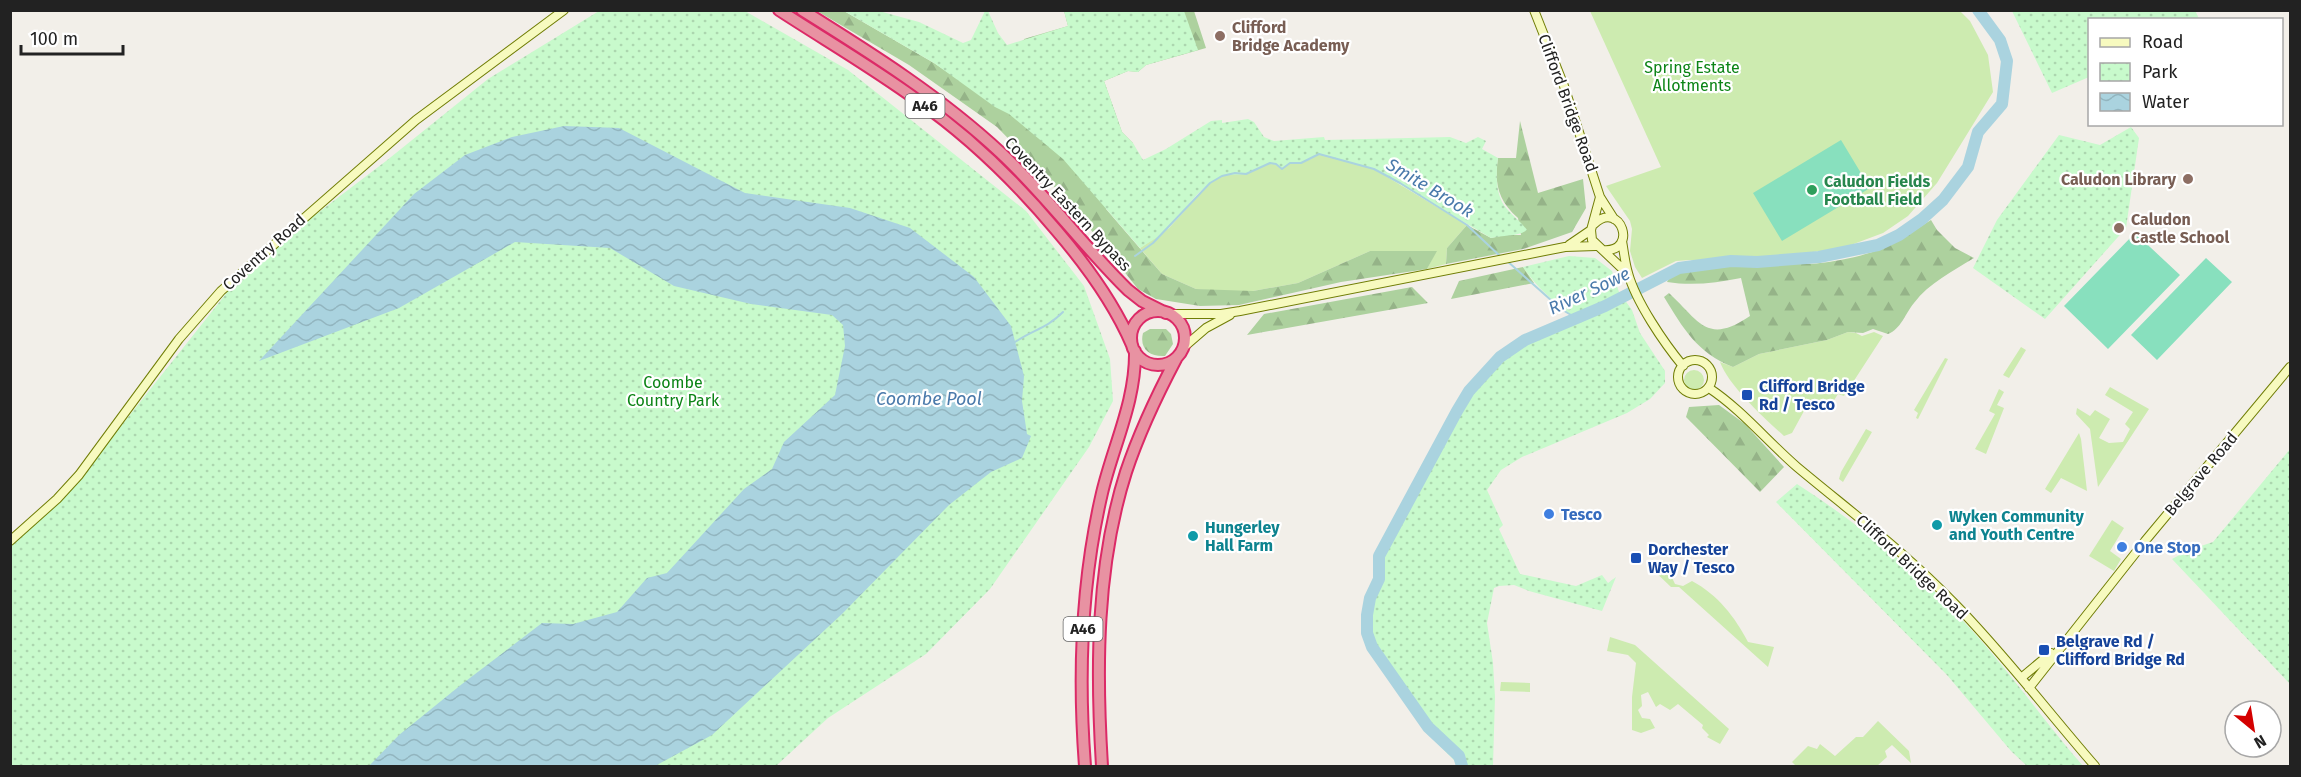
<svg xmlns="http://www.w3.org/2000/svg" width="2301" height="777" font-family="'Fira Sans',sans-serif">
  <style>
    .grass { fill: #cdebb0 }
    .forest { fill: url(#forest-firs) }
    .park { fill: url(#park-dots) }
    .pitch { fill: #88e0be }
    .water { fill: url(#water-waves) }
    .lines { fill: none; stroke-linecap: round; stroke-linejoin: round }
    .stream { stroke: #aad3df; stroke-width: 2 }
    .river { stroke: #aad3df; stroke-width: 12 }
    .secondary-casing { stroke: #707d05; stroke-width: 10 }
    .highway-casing { stroke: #dc2a67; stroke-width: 14 }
    .secondary { stroke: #f7fabf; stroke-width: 8 }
    .highway { stroke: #e892a2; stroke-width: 10 }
    .education-dot { fill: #8d6e63; stroke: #fff; stroke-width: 2 }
    .leisure-dot { fill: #2e9e5b; stroke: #fff; stroke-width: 2 }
    .transit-dot { fill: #1a4fb4; stroke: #fff; stroke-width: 2 }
    .shop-dot { fill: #3f7fe0; stroke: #fff; stroke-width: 2 }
    .culture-dot { fill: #0f9aa8; stroke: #fff; stroke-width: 2 }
    .labels { text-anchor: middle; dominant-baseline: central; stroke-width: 4.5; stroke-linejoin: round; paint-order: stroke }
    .shield { fill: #fff; stroke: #646464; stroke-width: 1.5 }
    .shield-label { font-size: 15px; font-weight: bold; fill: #222 }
    .education-label { font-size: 16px; font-weight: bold; fill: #785e54; stroke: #fff; text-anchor: start }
    .park-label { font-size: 16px; fill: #0c8416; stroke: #fff }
    .street-label { font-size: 16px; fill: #222; stroke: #fff }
    .leisure-label { font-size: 16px; font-weight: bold; fill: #27864d; stroke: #fff; text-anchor: start }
    .transit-label { font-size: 16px; font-weight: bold; fill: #164399; stroke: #fff; text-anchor: start }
    .shop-label { font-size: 16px; font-weight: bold; fill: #366cbe; stroke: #fff; text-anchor: start }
    .culture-label { font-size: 16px; font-weight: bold; fill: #0d838f; stroke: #fff; text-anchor: start }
    .water-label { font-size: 18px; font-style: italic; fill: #4a7aab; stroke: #fff }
  </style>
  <defs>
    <pattern id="forest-firs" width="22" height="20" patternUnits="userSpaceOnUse" patternTransform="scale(1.5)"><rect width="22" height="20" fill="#add19e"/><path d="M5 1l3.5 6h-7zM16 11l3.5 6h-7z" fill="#95b388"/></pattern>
    <pattern id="park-dots" width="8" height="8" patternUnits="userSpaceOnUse" patternTransform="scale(1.5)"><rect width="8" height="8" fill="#c8facc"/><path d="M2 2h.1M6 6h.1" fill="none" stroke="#acd6af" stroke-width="1.8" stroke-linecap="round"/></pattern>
    <pattern id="water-waves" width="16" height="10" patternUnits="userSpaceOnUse" patternTransform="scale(1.5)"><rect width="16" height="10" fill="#aad3df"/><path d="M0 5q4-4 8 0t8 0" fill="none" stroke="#92b5bf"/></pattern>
  </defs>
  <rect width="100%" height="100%" fill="#f2efe9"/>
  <!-- grass -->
  <path class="grass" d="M1590 11H1960L1970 21 1988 55 1993 92 1937 183 1908 216 1883 233 1843 248 1784 256 1721 257 1701 262 1690 260 1676 261 1642 278 1635 267 1630 251 1632 229 1630 221 1606 186 1661 167Z
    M1319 154 1374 169 1467 225 1447 248 1446 264 1427 269 1436 251H1370L1298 283 1253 291H1216L1196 289 1162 274 1140 248 1169 228 1210 183 1222 176 1235 173 1246 174 1270 163H1301Z
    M1848 332 1856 333 1862 336 1874 332 1883 336 1844 396 1838 394 1831 405 1810 400 1792 433 1784 436C1764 418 1729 386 1720 362L1733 367 1759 354 1827 340Z
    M2021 347 2026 350 2009 378 2003 375Z
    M1945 358 1948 359 1918 419 1916 418 1918 413 1914 410Z
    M1684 380a10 10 0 1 1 20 0a10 10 0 1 1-20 0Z
    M2110 387 2149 409 2098 487 2090 429 2076 414 2077 408 2090 416 2095 410 2110 419 2099 438 2109 443 2123 442 2130 429 2125 424 2133 412 2105 395Z
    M1999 389 2004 392 1997 405 2004 408 1986 454 1975 449 1995 414 1989 411Z
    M1866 429 1872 432 1843 482 1839 479 1841 472Z
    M2079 433 2081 439 2087 491 2061 478 2051 493 2045 489Z
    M2112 520 2124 528 2110 551 2121 559 2114 571 2089 556Z
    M1664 561 1675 584 1683 586 1692 581C1718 595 1735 617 1748 642L1774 647 1768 667 1679 587H1671L1649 566Z
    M1610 637 1635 645 1729 729 1720 744 1707 737 1709 735 1702 728 1703 725 1678 704 1670 710 1660 704 1656 707 1648 692 1641 695 1642 706 1638 710 1642 718 1650 719 1655 728 1641 733 1632 730V697L1636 663 1628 655 1607 651Z
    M1501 682 1530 683V692L1500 691Z
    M1878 721 1909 751 1911 763 1892 745 1885 751 1887 757 1877 766H1796L1792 762 1808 746 1817 749 1820 744 1835 756 1856 737H1863Z"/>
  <!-- forest -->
  <path class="forest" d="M817 11H844L934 63 962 82 1028 48 1024 39 1068 26 1064 11H1194L1206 48 1146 65 1138 72 1128 71 1104 81 1122 132 1133 143 1106 209 1162 274 1196 289 1253 291 1298 283 1370 251H1437L1427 269 1341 282 1239 305 1200 306 1156 299 1138 289 1087 225 1045 176 997 127 909 65Z
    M1520 121 1538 193 1583 179 1586 208 1572 232 1523 249 1446 264 1447 248 1467 225 1491 238 1505 235H1521L1518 218C1498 201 1494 183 1498 158H1516Z
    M1931 220 1937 230 1955 248 1974 258C1953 271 1929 283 1914 303 1905 314 1901 329 1888 334L1873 329 1863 333 1848 332 1827 340 1759 354 1733 367C1697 353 1683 328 1664 297L1669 293C1700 322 1707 345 1750 316L1741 278C1716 283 1692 286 1667 282 1680 257 1793 267 1820 263 1842 261 1877 253 1896 242 1908 236 1919 227 1931 220Z
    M1523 267 1534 283 1451 299 1459 281Z
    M1412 287 1428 303 1247 335 1264 314Z
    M1150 329H1166L1171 334 1173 344 1165 356C1150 357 1139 349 1143 333Z
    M1719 405 1745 424 1784 467 1760 492 1686 417 1689 407Z"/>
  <!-- park -->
  <path class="park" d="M2195 10 2199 19 2090 20 2089 77 2052 93 2012 11Z
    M599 11H745L848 70 1026 211 1084 286 1110 359 1113 401 1089 447 990 589 926 654 828 718 776 766H11V545L83 474 229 290 281 241 386 161 488 79Z
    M844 11H879L919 22 963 43 971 40 985 11H988L998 33 1007 45 1068 26 1064 11H1184L1198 50 1146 65 1138 72 1128 71 1104 81 1122 132 1133 143 1143 160 1166 149 1211 121 1222 120V123L1248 119 1254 122 1264 137 1274 141 1324 137 1325 140 1450 137 1466 143 1478 137 1486 141 1482 149 1498 158C1496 174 1495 196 1507 209 1514 217 1521 222 1527 230 1518 237 1502 235 1491 238L1374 169 1319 154 1301 163H1290L1282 169C1269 158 1262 168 1248 173 1240 176 1230 173 1221 177 1199 186 1186 210 1170 226 1162 235 1150 242 1140 248L1063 159 1009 114 995 107 934 63Z
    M2131 127 2139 138 2126 228 2045 319 1973 268 1997 220 2059 135 2100 145Z
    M1569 256 1595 258 1612 271 1619 292 1632 310 1640 333 1665 371V383L1650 399 1627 413 1522 457 1501 470 1487 490 1503 525 1499 529 1520 574 1576 586 1602 575 1608 583 1616 577 1602 611 1529 591 1514 585 1499 586 1494 588 1487 623 1493 663 1495 697 1493 766H1458L1456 762 1434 740 1369 651 1364 638 1363 610 1369 590 1375 578 1373 568 1378 552 1421 466 1467 386 1511 348 1575 318C1555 303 1537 288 1523 267Z
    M2290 449V684L2172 559 2189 550 2213 542Z
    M1797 484C1859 524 1916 570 1966 624 2008 669 2043 720 2083 766H2027L2011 751 1947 675 1776 502Z"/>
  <!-- pitch -->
  <path class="pitch" d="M1841 140 1870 188 1782 241 1753 193Z
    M2135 233 2180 275 2108 349 2064 306Z
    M2206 258 2232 282 2157 360 2131 335Z"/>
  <!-- water -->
  <path class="water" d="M564 126 619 128 745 193 850 208 910 228 974 277 1011 326 1024 376 1022 401 1027 434 1031 436 1022 458 991 472 949 505 842 614 712 735 655 766H369L399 735 462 684 542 623 573 624 617 612 647 578 667 573 744 489 772 469 784 442 835 395 845 346 843 325 832 315 751 304 674 286 610 248 515 242 399 308 259 361 414 194 465 155 512 137Z"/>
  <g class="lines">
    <!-- stream -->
    <path class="stream" d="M1135 256 1153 243 1210 183 1222 176 1235 173 1246 174 1270 163 1276 164 1282 169 1290 163H1301L1319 154 1374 169 1400 183 1467 225 1501 257
      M1506 260 1561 309 1576 318
      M1015 342C1034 329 1046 329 1063 312"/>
    <!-- river -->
    <path class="river" d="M1462 766 1459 756 1428 727 1372 647 1367 633V615L1370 598 1379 579V556L1457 411 1469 391 1500 357 1525 340 1605 306 1679 268 1731 261 1757 262 1819 257 1878 245 1899 235 1922 219 1943 200 1968 167 1978 132 2002 104 2007 61 2000 40 1978 10"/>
    <!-- secondary casing -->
    <g class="secondary-casing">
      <path id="secondary" d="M1534 10 1564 86 1600 197 1614 219
        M1600 197 1591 230 1592 240 1628 274
        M1594 224C1621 199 1639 253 1603 250
        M1622 241C1624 252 1625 263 1628 273 1636 302 1664 343 1683 366
        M1569 245 1591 230
        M1170 314H1221L1240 311 1565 247 1596 246
        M1184 347 1206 328 1230 315
        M1678 377a17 17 0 1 1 34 0a17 17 0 1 1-34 0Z
        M1709 388C1742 410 1767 441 1797 467 1851 512 1906 553 1955 604 2005 655 2048 712 2095 766
        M10 541 57 499 79 475 179 339 221 291 416 120 564 10
        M2021 678 2051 653
        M2029 688 2145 541 2290 367"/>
    </g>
    <!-- highway casing -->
    <g class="highway-casing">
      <path id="highway" d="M779 10C825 40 873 68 917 100 970 137 1016 182 1057 231 1087 266 1114 303 1132 345
        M802 10C871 53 941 97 1001 153 1047 196 1083 246 1128 290L1142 301 1166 313
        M1131 338a27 27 0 1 1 54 0a27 27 0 1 1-54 0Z
        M1085 766C1078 675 1081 583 1102 493 1113 446 1136 401 1135 351
        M1102 766C1096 669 1096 566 1126 472 1139 433 1157 395 1176 359"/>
    </g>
    <!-- secondary -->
    <use href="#secondary" class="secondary"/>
    <!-- highway -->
    <use href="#highway" class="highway"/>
  </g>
  <!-- markers -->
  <g class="education-dot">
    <circle cx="1220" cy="36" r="6"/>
    <circle cx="2188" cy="179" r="6"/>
    <circle cx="2119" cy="228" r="6"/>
  </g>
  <circle class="leisure-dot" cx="1812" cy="190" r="6"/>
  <g class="transit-dot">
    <rect x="1741" y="389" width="12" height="12" rx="3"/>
    <rect x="1630" y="552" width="12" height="12" rx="3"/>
    <rect x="2038" y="644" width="12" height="12" rx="3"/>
  </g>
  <g class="shop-dot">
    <circle cx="1549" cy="514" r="6"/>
    <circle cx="2122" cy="547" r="6"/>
  </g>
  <g class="culture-dot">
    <circle cx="1937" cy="525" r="6"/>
    <circle cx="1193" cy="536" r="6"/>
  </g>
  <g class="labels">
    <!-- shield labels -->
    <g class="shield">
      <rect x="905.5" y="94" width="39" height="24" rx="4.5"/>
      <rect x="1063.5" y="617" width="39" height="24" rx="4.5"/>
    </g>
    <g class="shield-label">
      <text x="925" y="106">A46</text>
      <text x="1083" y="629">A46</text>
    </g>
    <!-- education labels -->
    <g class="education-label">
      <text x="1232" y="27">Clifford<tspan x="1232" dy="18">Bridge Academy</tspan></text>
      <text x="2176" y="179" text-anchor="end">Caludon Library</text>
      <text x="2131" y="219">Caludon<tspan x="2131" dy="18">Castle School</tspan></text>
    </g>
    <!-- park labels -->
    <g class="park-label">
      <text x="1692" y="67">Spring Estate<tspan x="1692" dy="18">Allotments</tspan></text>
      <text x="673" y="382">Coombe<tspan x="673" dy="18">Country Park</tspan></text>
    </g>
    <!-- street labels -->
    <g class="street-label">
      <text transform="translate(1568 103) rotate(70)">Clifford Bridge Road</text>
      <text transform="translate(1068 204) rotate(47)">Coventry Eastern Bypass</text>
      <text transform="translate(264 252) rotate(-42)">Coventry Road</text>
      <text transform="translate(2201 474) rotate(-50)">Belgrave Road</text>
      <text transform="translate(1912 567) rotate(43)">Clifford Bridge Road</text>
    </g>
    <!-- leisure labels -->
    <g class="leisure-label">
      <text x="1824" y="181">Caludon Fields<tspan x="1824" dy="18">Football Field</tspan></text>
    </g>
    <!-- transit labels -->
    <g class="transit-label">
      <text x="1759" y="386">Clifford Bridge<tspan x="1759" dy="18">Rd / Tesco</tspan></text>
      <text x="1648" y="549">Dorchester<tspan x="1648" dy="18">Way / Tesco</tspan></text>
      <text x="2056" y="641">Belgrave Rd /<tspan x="2056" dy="18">Clifford Bridge Rd</tspan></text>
    </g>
    <!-- shop labels -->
    <g class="shop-label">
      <text x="1561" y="514">Tesco</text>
      <text x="2134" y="547">One Stop</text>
    </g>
    <!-- culture labels -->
    <g class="culture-label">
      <text x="1949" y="516">Wyken Community<tspan x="1949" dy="18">and Youth Centre</tspan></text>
      <text x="1205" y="527">Hungerley<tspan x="1205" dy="18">Hall Farm</tspan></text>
    </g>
    <!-- water labels -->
    <g class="water-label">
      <text transform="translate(1430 188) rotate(31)">Smite Brook</text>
      <text transform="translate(1589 291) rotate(-25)">River Sowe</text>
      <text x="929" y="399">Coombe Pool</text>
    </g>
  </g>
  <!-- border -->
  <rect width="2301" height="777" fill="none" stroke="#222222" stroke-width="24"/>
  <!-- legend -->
  <rect x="2088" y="18" width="195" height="108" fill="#ffffff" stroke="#a7a7a7" stroke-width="1.5"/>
  <rect x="2100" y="38" width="30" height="9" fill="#f7fabf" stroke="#a7a7a7" stroke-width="1.5"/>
  <text x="2142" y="48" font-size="18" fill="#222222">Road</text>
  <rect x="2100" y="63" width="30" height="18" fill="url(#park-dots)" stroke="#a7a7a7" stroke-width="1.5"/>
  <text x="2142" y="78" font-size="18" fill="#222222">Park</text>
  <rect x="2100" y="93" width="30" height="18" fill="url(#water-waves)" stroke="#a7a7a7" stroke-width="1.5"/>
  <text x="2142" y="108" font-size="18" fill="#222222">Water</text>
  <!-- north arrow -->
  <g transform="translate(2253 729) rotate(150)"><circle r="28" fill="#ffffff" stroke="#a7a7a7" stroke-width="1.5"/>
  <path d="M0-4.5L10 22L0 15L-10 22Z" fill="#d40000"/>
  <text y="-9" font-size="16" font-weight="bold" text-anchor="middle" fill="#222222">N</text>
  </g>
  <!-- scale -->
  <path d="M21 45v9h102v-9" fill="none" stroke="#222222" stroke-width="3"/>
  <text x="30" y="45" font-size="18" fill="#222222" stroke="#ffffff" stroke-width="4.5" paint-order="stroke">100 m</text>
</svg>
